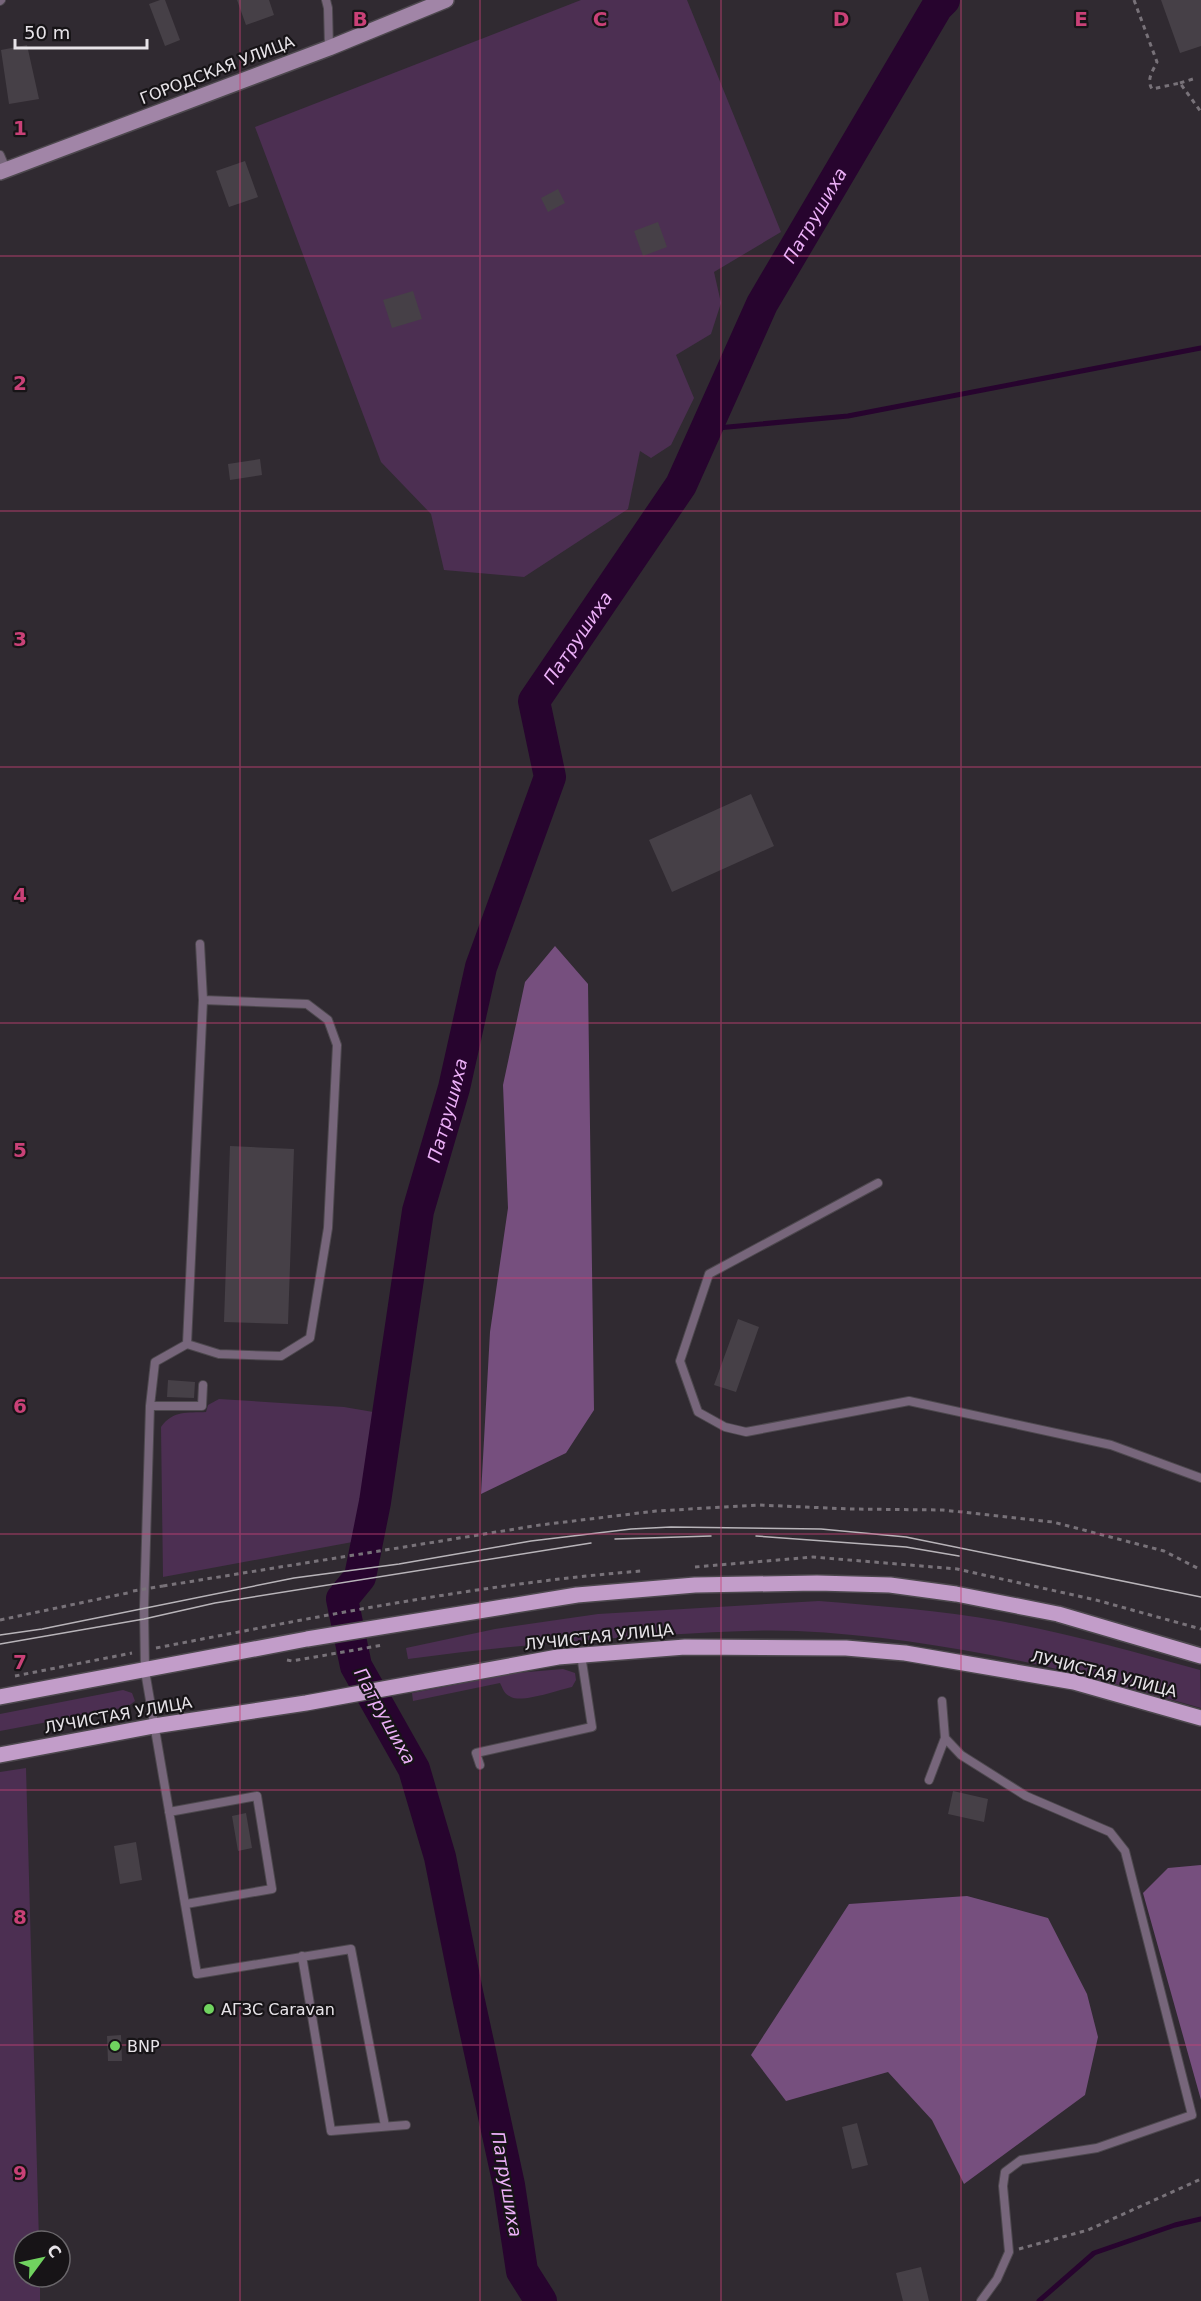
<svg xmlns="http://www.w3.org/2000/svg" width="1201" height="2301" font-family="'DejaVu Sans',sans-serif">
  <style>
    .green { fill: #4c2f52 }
    .forest { fill: #764f7e }
    .lines { fill: none; stroke-linecap: round; stroke-linejoin: round }
    .stream { stroke: #27042e; stroke-width: 5 }
    .river { stroke: #27042e; stroke-width: 32 }
    .building { fill: #464047 }
    .lane-casing { stroke: #4d484e; stroke-width: 10 }
    .secondary-casing { stroke: #4d484e; stroke-width: 18 }
    .primary-casing { stroke: #4d484e; stroke-width: 18 }
    .path { stroke: #787279; stroke-width: 3; stroke-dasharray: 4.5 4.5; stroke-linecap: butt }
    .lane { stroke: #77667b; stroke-width: 8 }
    .secondary { stroke: #a185a7; stroke-width: 15 }
    .primary { stroke: #c29dc9; stroke-width: 15 }
    .tram { stroke: #b8b4b9; stroke-width: 1.5 }
    .path-bridge { stroke: #787279; stroke-width: 3; stroke-dasharray: 4.5 4.5; stroke-linecap: butt }
    .grid { fill: none; stroke: #c94177; stroke-width: 1.5; stroke-opacity: 0.55 }
    .poi-dot { fill: #70d35f; stroke: #171417; stroke-width: 2 }
    .labels { text-anchor: middle; dominant-baseline: central; stroke-width: 4.5; stroke-linejoin: round; paint-order: stroke }
    .street-label { font-size: 16px; fill: #e7e3e8; stroke: #171417 }
    .poi-label { font-size: 16px; fill: #e7e3e8; stroke: #171417; text-anchor: start }
    .water-label { font-size: 18px; font-style: italic; fill: #ecb0f8; stroke: #171417 }
    .grid-label { font-size: 20px; text-anchor: middle; font-weight: bold; fill: #c94177; stroke: #171417; stroke-width: 4.5; stroke-linejoin: round; paint-order: stroke }
  </style>
  <rect width="100%" height="100%" fill="#302a31"/>
  <!-- green -->
  <path class="green" d="M581 0H687L781 232 714 272 721 303 711 334 676 355 694 398 671 445 651 458 640 451 628 509 524 577 444 570 431 514 381 462 255 127Z
    M219 1399 344 1407 379 1413 358 1541 163 1577 161 1427C173 1410 187 1413 206 1412L208 1405Z
    M819 1601C879 1606 940 1610 1000 1621 1068 1633 1134 1652 1200 1670L1201 1708C1154 1695 1108 1681 1061 1670 975 1650 885 1635 797 1631 751 1629 706 1633 661 1635 576 1640 492 1648 408 1659L406 1648 495 1629 598 1614Z
    M563 1669 575 1673 576 1680 572 1687C558 1690 523 1703 511 1697 504 1694 503 1689 500 1683L413 1701 412 1693 516 1673Z
    M123 1690 132 1693 135 1701 127 1707 0 1731V1714Z
    M26 1768 39 2241H24V2277H40V2301H0V1772Z"/>
  <!-- forest -->
  <path class="forest" d="M555 946 588 984 594 1410 566 1453 481 1494 490 1332 508 1208 503 1085 525 982Z
    M1201 1865V2100L1143 1893 1168 1868Z
    M967 1896 1048 1918 1087 1994 1098 2037 1085 2095 964 2184 932 2120 888 2072 786 2101 751 2055 849 1904Z"/>
  <g class="lines">
    <!-- stream -->
    <path class="stream" d="M706 429 848 416 1201 348
      M1039 2301 1094 2253 1175 2225 1201 2219"/>
    <!-- river -->
    <path class="river" id="s1" d="M541 2301 522 2271 509 2185 467 1992 440 1857 414 1769 356 1666 342 1599 360 1577 375 1502 418 1211 454 1088 481 967 550 777 534 701 681 485 762 304 937 7 944 0"/>
  </g>
  <!-- building -->
  <path class="building" d="M160 0H165L180 40 165 46 149 4Z
    M237 0H269L274 15 246 25Z
    M1161 0H1201V46L1180 53Z
    M27 45 39 99 9 104 1 50Z
    M245 161 258 197 229 207 216 171Z
    M558 189 565 203 548 212 541 198Z
    M658 222 667 247 643 256 634 231Z
    M413 291 422 319 392 328 383 300Z
    M260 459 262 475 230 480 228 464Z
    M751 794 774 846 672 892 649 840Z
    M230 1146 294 1149 288 1324 224 1322Z
    M738 1319 759 1327 736 1392 714 1385Z
    M168 1380 195 1382 194 1398 167 1397Z
    M953 1791 988 1799 984 1822 948 1814Z
    M246 1813 252 1848 238 1851 232 1816Z
    M136 1842 142 1880 120 1884 114 1846Z
    M121 2035 122 2061H108L107 2036Z
    M857 2123 868 2165 852 2169 842 2127Z
    M921 2267 929 2301H903L896 2273Z"/>
  <g class="lines">
    <!-- lane casing -->
    <g class="lane-casing">
      <path id="lane" d="M326 0 328 8 329 48
        M0 1 1 0
        M0 155 6 169
        M200 944 203 1000 307 1004 328 1020 337 1045 328 1228 310 1338 281 1356 219 1354 187 1344 155 1362 150 1406 144 1608 145 1671 197 1974 351 1949 385 2126
        M878 1183 709 1274 680 1361 698 1412 725 1427 746 1432 909 1401 1111 1445 1201 1478
        M187 1344 203 1000
        M150 1406H202L203 1385
        M942 1701 945 1738 961 1755 1026 1796 1110 1832 1125 1851 1192 2115 1097 2148 1021 2160 1005 2172 1003 2186 1009 2252 997 2279 981 2301
        M480 1765 476 1753 592 1727 581 1655
        M929 1780 945 1738
        M169 1812 257 1796 272 1889 186 1904
        M302 1956 331 2131 406 2125"/>
    </g>
    <!-- secondary casing -->
    <g class="secondary-casing">
      <path id="secondary" d="M0 172 329 48 446 0"/>
    </g>
    <!-- primary casing -->
    <g class="primary-casing">
      <path id="primary" d="M0 1697 307 1639 577 1595 695 1585 817 1583 890 1585 956 1594 1058 1614 1201 1656
        M0 1755 154 1726 306 1703 558 1657 685 1647 846 1648 905 1653 1074 1682 1201 1718"/>
    </g>
    <!-- path -->
    <path class="path" d="M1134 0 1157 62C1153 71 1146 79 1152 89L1180 83 1201 112
      M1180 83 1196 78
      M695 1567 813 1557 957 1569 1096 1600 1201 1629
      M163 1586 540 1525 656 1511 759 1505 850 1509 943 1510 1053 1522 1164 1551 1201 1570
      M0 1620 132 1592
      M156 1648C317 1617 477 1584 641 1571
      M287 1660 292 1661 383 1645
      M15 1676 132 1653
      M1019 2249 1088 2230 1201 2179"/>
    <!-- lane -->
    <use href="#lane" class="lane"/>
    <!-- secondary -->
    <use href="#secondary" class="secondary"/>
    <!-- primary -->
    <use href="#primary" class="primary"/>
    <!-- tram -->
    <path class="tram" d="M756 1536 906 1547 959 1556
      M615 1539 711 1536
      M0 1635 42 1629 294 1578 399 1564 531 1541 631 1529 671 1527 821 1529 906 1537 1201 1597
      M0 1644 144 1619 215 1603 591 1543"/>
    <!-- path-bridge -->
    <path class="path-bridge" d="M133 1591 163 1586"/>
  </g>
  <!-- grid -->
  <path class="grid" d="M240 0V2301M480 0V2301M721 0V2301M961 0V2301M0 256H1201M0 511H1201M0 767H1201M0 1023H1201M0 1278H1201M0 1534H1201M0 1790H1201M0 2045H1201"/>
  <!-- markers -->
  <g class="poi-dot">
    <circle cx="209" cy="2009" r="6"/>
    <circle cx="115" cy="2046" r="6"/>
  </g>
  <g class="labels">
    <!-- street labels -->
    <g class="street-label">
      <text transform="translate(217 70) rotate(-21)">ГОРОДСКАЯ УЛИЦА</text>
      <text transform="translate(599 1637) rotate(-6)">ЛУЧИСТАЯ УЛИЦА</text>
      <text transform="translate(1104 1674) rotate(14)">ЛУЧИСТАЯ УЛИЦА</text>
      <text transform="translate(118 1715) rotate(-10)">ЛУЧИСТАЯ УЛИЦА</text>
    </g>
    <!-- poi labels -->
    <g class="poi-label">
      <text x="221" y="2009">АГЗС Caravan</text>
      <text x="127" y="2046">BNP</text>
    </g>
    <!-- water labels -->
    <g class="water-label">
      <text stroke="none"><textPath href="#s1" startOffset="2230">Патрушиха</textPath></text>
      <text stroke="none"><textPath href="#s1" startOffset="1744">Патрушиха</textPath></text>
      <text stroke="none"><textPath href="#s1" startOffset="1240">Патрушиха</textPath></text>
      <text transform="translate(385 1716) rotate(61)">Патрушиха</text>
      <text transform="translate(507 2184) rotate(80)">Патрушиха</text>
    </g>
  </g>
  <g class="grid-label">
    <text x="360" y="26">B</text>
    <text x="600" y="26">C</text>
    <text x="841" y="26">D</text>
    <text x="1081" y="26">E</text>
    <text x="20" y="135">1</text>
    <text x="20" y="390">2</text>
    <text x="20" y="646">3</text>
    <text x="20" y="902">4</text>
    <text x="20" y="1157">5</text>
    <text x="20" y="1413">6</text>
    <text x="20" y="1669">7</text>
    <text x="20" y="1924">8</text>
    <text x="20" y="2180">9</text>
  </g>
  <!-- north arrow -->
  <g transform="translate(42 2259) rotate(57)"><circle r="28" fill="#171417" stroke="#6a676b" stroke-width="1.5"/>
  <path d="M0-4.5L10 22L0 15L-10 22Z" fill="#70d35f"/>
  <text y="-9" font-size="16" font-weight="bold" text-anchor="middle" fill="#e7e3e8">С</text>
  </g>
  <!-- scale -->
  <path d="M15 39v9h132v-9" fill="none" stroke="#e7e3e8" stroke-width="3"/>
  <text x="24" y="39" font-size="18" fill="#e7e3e8" stroke="#171417" stroke-width="4.5" paint-order="stroke">50 m</text>
</svg>
